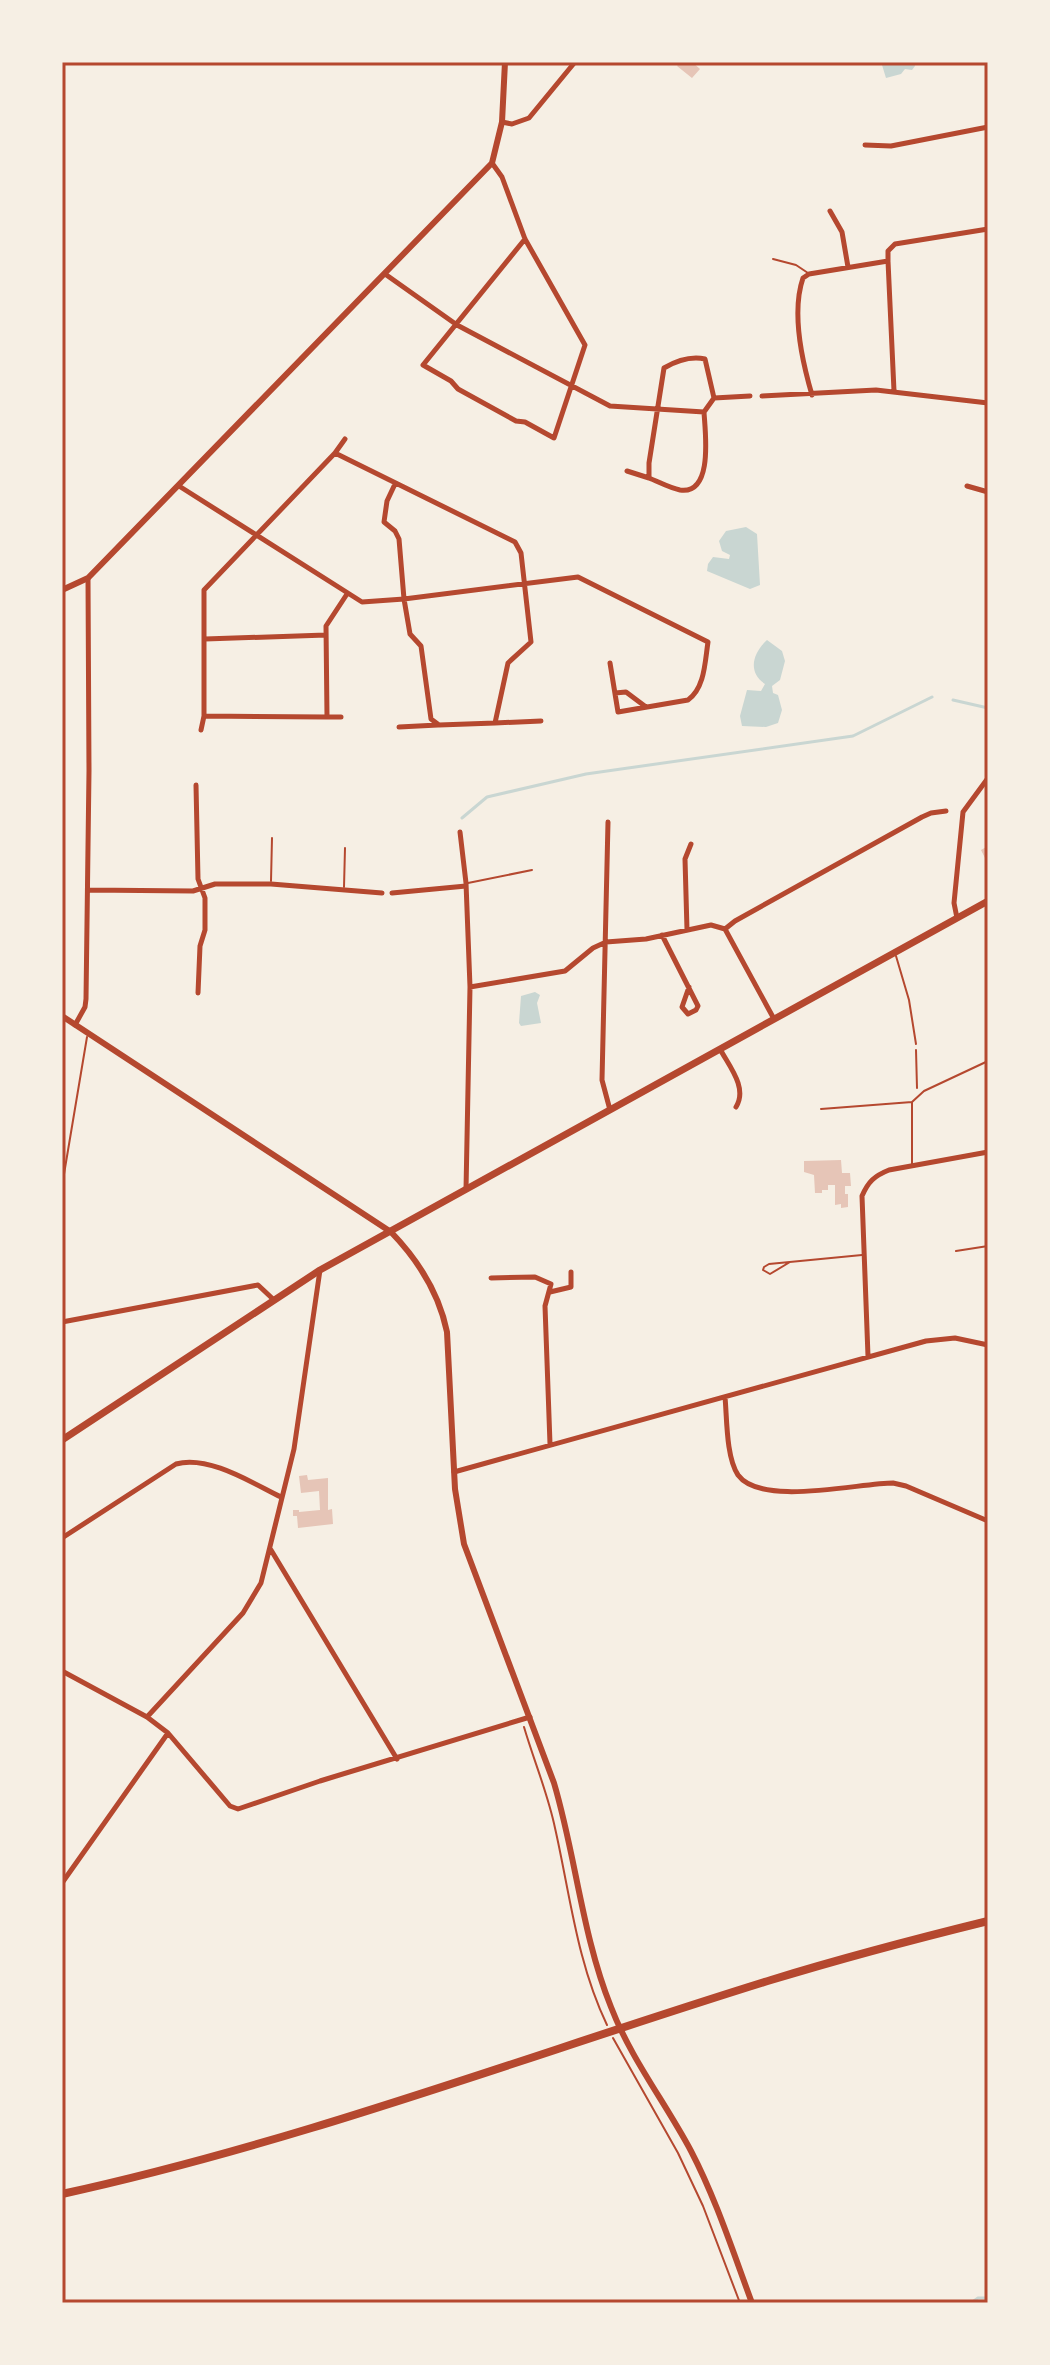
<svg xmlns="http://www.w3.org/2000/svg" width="1050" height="2365" font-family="'Space Grotesk',sans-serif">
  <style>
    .water { fill: #c9d6d2 }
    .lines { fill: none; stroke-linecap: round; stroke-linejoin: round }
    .stream { stroke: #c9d6d2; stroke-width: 3 }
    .building { fill: #e6c5b7 }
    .path { stroke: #b5482f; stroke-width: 2 }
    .service { stroke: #b5482f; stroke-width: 2 }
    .minor { stroke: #b5482f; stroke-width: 5 }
    .tertiary { stroke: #b5482f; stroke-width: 6 }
    .secondary { stroke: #b5482f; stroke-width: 7 }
    .primary { stroke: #b5482f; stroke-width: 8 }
    .neatline { fill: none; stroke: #b5482f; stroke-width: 3 }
  </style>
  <rect width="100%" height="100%" fill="#f6efe4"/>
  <!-- water -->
  <path class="water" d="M881 62H914L915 66 912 70 905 69 901 74 886 78 882 65H879Z
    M746 527 757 534 760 585 750 589 707 571 708 564 713 557 729 559 730 555 722 551 719 541 726 531Z
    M767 640 782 651 785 661 780 680 772 686 773 693 778 695 782 710 778 723 766 727 742 726 740 716 747 690 761 691 765 684C747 672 753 653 767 640Z
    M535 992 540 995 537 1003 541 1023 521 1026 519 1023 521 996Z"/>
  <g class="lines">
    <!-- stream -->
    <path class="stream" d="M953 700 988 708
      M462 818 487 797 586 774 853 736 932 697
      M971 2303 978 2298H988"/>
  </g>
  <!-- building -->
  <path class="building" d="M680 62H692L700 69 692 78 677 66Z
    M988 846V864L981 850Z
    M841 1160 842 1173H850L851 1186H845V1194H848V1207L841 1208V1204L835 1205V1185H828V1190H822V1193H815L814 1175 804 1172V1161Z
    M307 1475 308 1480 328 1478V1510L332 1509 333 1524 298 1528 297 1516H293V1510H299V1512L320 1510 319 1491 301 1493 299 1476Z"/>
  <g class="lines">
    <!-- path -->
    <path class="path" d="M916 1050 917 1088
      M524 1727C534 1761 548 1794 555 1828 570 1894 577 1963 607 2025
      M613 2038 678 2153 703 2206 740 2303"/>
    <!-- service -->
    <path class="service" d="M773 259 796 265 808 273
      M271 881 272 838
      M468 883 532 870
      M344 887 345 848
      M896 956 909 1000 916 1044
      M821 1109 912 1102
      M912 1164V1102L924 1091 988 1061
      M62 1186 87 1037
      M956 1251 988 1246
      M790 1262 770 1274 763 1270 764 1267 769 1264 862 1255"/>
    <!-- minor -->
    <path class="minor" d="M502 122 512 124 529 118 575 62
      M865 145 891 146 988 127
      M492 163 502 177 525 239 585 345 554 438 525 422 516 421 458 389 451 381 423 365 525 239
      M830 211 842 232 848 267
      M888 261 894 391
      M385 274 457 325 610 406 704 412 714 398 750 396
      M812 395C802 361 791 313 803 278L809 274 888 261V251L895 244 988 229
      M762 396 876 390 988 403
      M704 412C705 431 714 495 680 490 670 488 659 482 649 478V463L664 368C676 361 691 356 705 359L714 398
      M335 453 345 439
      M627 471 649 478
      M179 486 362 602 404 599 578 577 708 642C705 661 705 688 688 700L618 712 610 663
      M967 486 988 492
      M347 594 326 626 327 717 204 716V590L335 453 515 542 521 553 531 642 508 663 495 723 439 725 431 719 421 646 410 634 404 599 399 539 395 531 384 522 387 501 395 484
      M205 639 326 635
      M615 693 626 692 646 707
      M327 717H341
      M495 723 541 721
      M399 727 438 725
      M201 730 204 716
      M196 785 198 879 205 898V930L200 946 198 993
      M608 822 602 1080 610 1110
      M460 832 466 883 470 987 466 1190
      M88 890 193 891 215 884H271L382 893
      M392 893 466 886
      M957 918 954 903 963 812 988 778
      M725 929 735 921 922 817 931 813 946 811
      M687 930 685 859 691 844
      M662 935 698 1006 696 1010 688 1014 682 1007 689 987
      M470 987 565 971 593 948 606 942 646 939 711 925 725 929 774 1019
      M75 1025 85 1007 86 999 89 771 88 578
      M720 1049C729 1066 748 1088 736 1107
      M491 1278 535 1277 551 1284 545 1306 550 1444
      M550 1292 571 1287V1272
      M62 1322 258 1285 274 1300
      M868 1356 862 1196C868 1182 874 1176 889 1170L988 1152
      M725 1397C727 1418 726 1457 738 1475 761 1507 859 1483 893 1483L906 1486 988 1521
      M454 1472 926 1341 955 1338 988 1345
      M62 1538 176 1464C209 1455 252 1483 281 1497
      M271 1550 397 1759
      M62 1671 147 1717 168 1733 230 1806 238 1809 320 1781 530 1717
      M147 1717 243 1613 261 1583 294 1449 320 1270
      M62 1883 168 1733"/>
    <!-- tertiary -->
    <path class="tertiary" d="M62 590 88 578 492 163 502 122 505 62
      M62 1016 391 1232C419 1261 439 1293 447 1332L455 1489 464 1544 554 1783C576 1857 582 1935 611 2007 631 2059 665 2102 691 2151 716 2199 733 2252 752 2303"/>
    <!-- secondary -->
    <path class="secondary" d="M62 1440 320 1270 988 901"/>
    <!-- primary -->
    <path class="primary" d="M62 2194C304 2141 535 2053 771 1980 843 1958 915 1939 988 1921"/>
  </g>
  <!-- border -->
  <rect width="1050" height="2365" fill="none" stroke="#f6efe4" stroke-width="128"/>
  <rect x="64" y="64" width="922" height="2237" class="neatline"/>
</svg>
